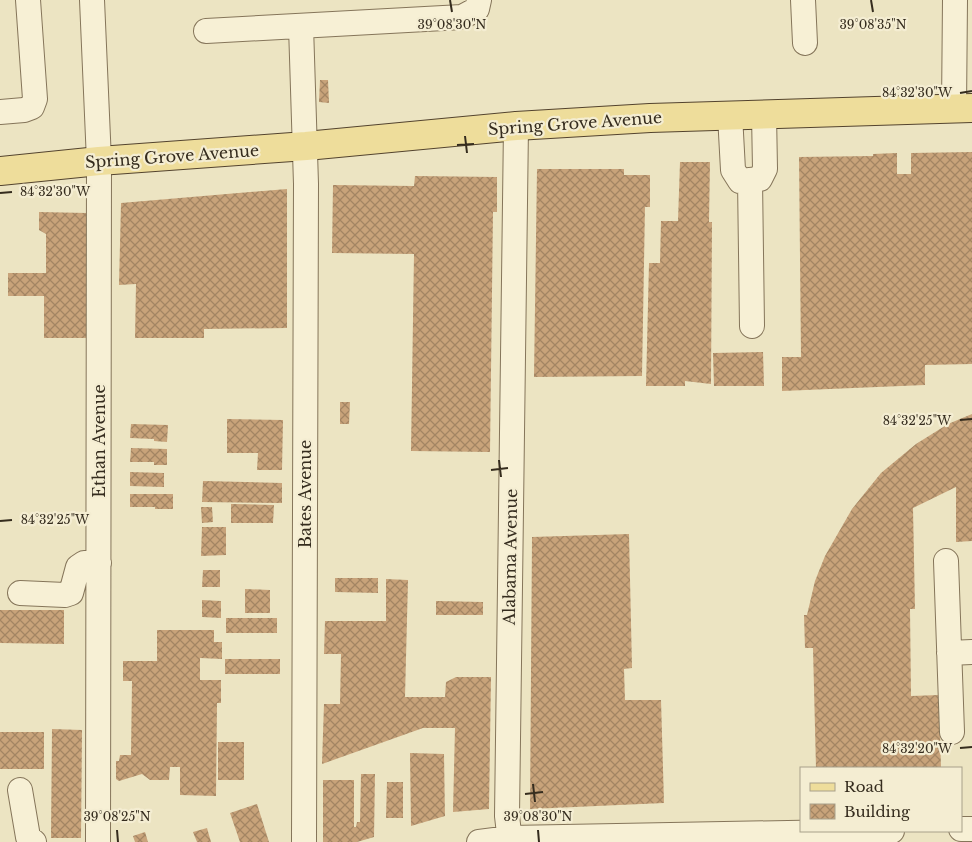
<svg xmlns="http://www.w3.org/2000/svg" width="972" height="842" font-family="'Libre Baskerville',serif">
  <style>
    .building { fill: url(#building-cross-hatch) }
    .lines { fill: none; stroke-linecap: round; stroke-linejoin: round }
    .minor-casing { stroke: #85755a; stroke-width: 26 }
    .major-casing { stroke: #53432e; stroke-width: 30 }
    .minor { stroke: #f7f0d5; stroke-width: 24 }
    .major { stroke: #eedd9b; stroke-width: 28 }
    .ticks { fill: none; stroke: #352c1e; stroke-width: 2 }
    .labels { text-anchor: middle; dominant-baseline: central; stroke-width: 4.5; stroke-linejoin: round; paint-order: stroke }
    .street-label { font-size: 16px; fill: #352c1e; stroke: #f4edd2 }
    .ticks-label { font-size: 12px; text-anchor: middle; fill: #352c1e; stroke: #f4edd2; stroke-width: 4.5; stroke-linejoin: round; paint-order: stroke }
  </style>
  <defs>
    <pattern id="building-cross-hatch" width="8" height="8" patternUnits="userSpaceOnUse" patternTransform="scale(1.25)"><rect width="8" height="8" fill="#c8a37a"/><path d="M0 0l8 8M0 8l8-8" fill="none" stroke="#a38563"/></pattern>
  </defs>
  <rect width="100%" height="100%" fill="#ece4c2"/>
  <!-- building -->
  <path class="building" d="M320 80H328L329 103 319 102Z
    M972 152V364L925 365V385L782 391V357H801L799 157 873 156V154L897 153V174H911V153Z
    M680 162H710L709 222H712L711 384 685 381V386H646L649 263H660L661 221H678Z
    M537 169H624V175H650V207H645L642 376 534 377Z
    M415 176 497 177V212H493L490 452 411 451 414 254 332 253 333 185 414 186Z
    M287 189V328L204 329V338H135L136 284 119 285 121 203Z
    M39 212 87 213 86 338H44V296H8V273H46V234L39 230Z
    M763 352 764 386H714L713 353Z
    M340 402H350L349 424H340Z
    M972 414V541L956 542V487L913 508 915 609H910L911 696 939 695 941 768H816L813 648H805L804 615H807L815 581 825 556 852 509 881 473 916 444 948 424Z
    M227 419 283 420 282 470H257L258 453H227Z
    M131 424 168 425 167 442 154 441V439L130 438Z
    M131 448 167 449V465H154V462H130Z
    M130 472 164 473V487L130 486Z
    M203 481 282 483V503L202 502Z
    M130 494H173V509H155V507H130Z
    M231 504 274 505 273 523H231Z
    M201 507H212L213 522 202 523Z
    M202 527H226V555L201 556Z
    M629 534 632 668 624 669 625 700H661L664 803 530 809 532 537Z
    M203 570H220V587H202Z
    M335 578H378V593L335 592Z
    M386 579 408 580 405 697H445L446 682 456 677H491L489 809 453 812 455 728H423L322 764 324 704H340L341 654H324L325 621H386Z
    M245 589 270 590V613H245Z
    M202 600 221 601V618L202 617Z
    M436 601 483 602V615H436Z
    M0 610H64V644L0 643Z
    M226 618H277V633H226Z
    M157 630H214V642H222V659L200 658V680H221V703H217L216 796 180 795V767H170L169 780H150L142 774 119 781 116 779V761H119L120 755H131L132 681H123V661H157Z
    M225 659H280V674H225Z
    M52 729 82 730 81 838H51Z
    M0 732H44V769H0Z
    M218 742H244V780H218Z
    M410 753 444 754 445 816 411 826Z
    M361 774H375L374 837 357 842H323V780H354V827H356L357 822H360Z
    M387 782H403V818H386Z
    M257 804 269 842H240L230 813Z
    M207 828 211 842H197L193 832Z
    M145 832 148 842H135L133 836Z"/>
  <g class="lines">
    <!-- minor casing -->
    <g class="minor-casing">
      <path id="minor" d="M92 0 99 161 98 842
        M803 0 805 43
        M301 26 306 184 304 842
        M206 31 462 17 477 9 479 0
        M954 108 955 0
        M0 112 24 110 32 107 35 99 28 0
        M730 115 733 170 740 181 760 179 765 169 764 114
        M750 180 752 326
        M946 561 952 732
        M20 593 65 595 71 593 78 567 84 563H99
        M949 653 972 652
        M20 790 28 837 34 842
        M961 829H972
        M479 842 510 838 892 831
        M510 842 507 816 516 126"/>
    </g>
    <!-- major casing -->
    <g class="major-casing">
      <path id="major" d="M0 171 99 161 306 146 516 126 650 118 972 108"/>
    </g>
    <!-- minor -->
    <use href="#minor" class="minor"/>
    <!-- major -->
    <use href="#major" class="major"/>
  </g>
  <!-- ticks -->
  <path class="ticks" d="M450 0 452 12M871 0 873 12M960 93 972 91M465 136 467 153M457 145 474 144M0 193 12 192M960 420 972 419M499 460 501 477M491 470 508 468M0 521 12 520M960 748 972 747M533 784 535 802M525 794 543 792M117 830 118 842M538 830 539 842"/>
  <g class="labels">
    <!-- street labels -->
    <g class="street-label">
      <text transform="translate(575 123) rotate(-4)">Spring Grove Avenue</text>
      <text transform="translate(172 156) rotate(-4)">Spring Grove Avenue</text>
      <text transform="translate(99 441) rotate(-90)">Ethan Avenue</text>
      <text transform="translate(305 494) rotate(-90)">Bates Avenue</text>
      <text transform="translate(510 557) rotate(-89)">Alabama Avenue</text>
    </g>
  </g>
  <g class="ticks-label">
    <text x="452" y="29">39°08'30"N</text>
    <text x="873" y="29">39°08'35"N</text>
    <text x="917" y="97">84°32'30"W</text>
    <text x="55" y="196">84°32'30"W</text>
    <text x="917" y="425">84°32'25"W</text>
    <text x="55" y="524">84°32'25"W</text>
    <text x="917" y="753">84°32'20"W</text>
    <text x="117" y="821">39°08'25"N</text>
    <text x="538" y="821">39°08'30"N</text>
  </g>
  <!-- legend -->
  <rect x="800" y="767" width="162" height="65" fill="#f4edd2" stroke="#a8a08a"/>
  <rect x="810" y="783" width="25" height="8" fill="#eedd9b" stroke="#a8a08a"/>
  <text x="844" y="792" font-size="15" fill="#352c1e">Road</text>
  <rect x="810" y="804" width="25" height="15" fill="url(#building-cross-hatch)" stroke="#a8a08a"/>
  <text x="844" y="817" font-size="15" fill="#352c1e">Building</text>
</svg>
